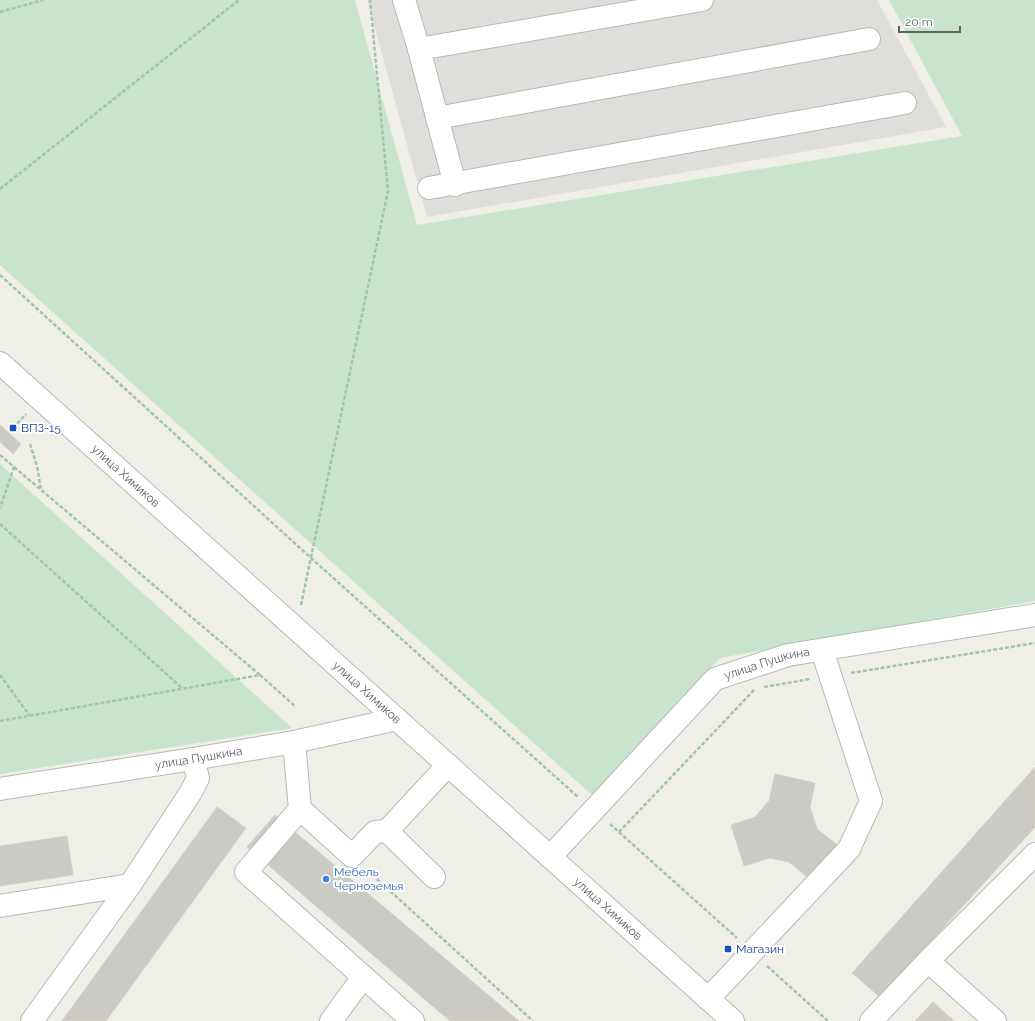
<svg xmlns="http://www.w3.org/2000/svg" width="1035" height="1021" font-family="Raleway,sans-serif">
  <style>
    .industrial { fill: #dfdeda }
    .green { fill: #c8e4cd }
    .building { fill: #cbcac4; stroke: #d4d2c7 }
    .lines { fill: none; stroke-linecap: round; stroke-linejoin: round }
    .minor-casing { stroke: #b8b8bd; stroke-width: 24 }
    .path { stroke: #a1c4b3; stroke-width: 2.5; stroke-dasharray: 4 2; stroke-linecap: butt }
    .minor { stroke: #fff; stroke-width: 22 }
    .transit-dot { fill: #1a4fb4; stroke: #fff; stroke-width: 1.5 }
    .shop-dot { fill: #3f7fe0; stroke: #fff; stroke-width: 1.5 }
    .labels { text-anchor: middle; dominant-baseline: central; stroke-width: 4; stroke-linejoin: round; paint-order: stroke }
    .transit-label { font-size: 12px; fill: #164399; stroke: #fff; text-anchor: start }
    .street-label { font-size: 12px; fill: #5f6166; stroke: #fff }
    .shop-label { font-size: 12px; fill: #366cbe; stroke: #fff; text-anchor: start }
  </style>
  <rect width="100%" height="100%" fill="#efefe8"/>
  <!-- industrial -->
  <path class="industrial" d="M367 0H877L946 127 427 217Z"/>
  <!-- green -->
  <path class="green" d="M0 0H355L417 225 962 136 889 0H1035V601L720 658 592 795 0 265Z
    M0 464 292 728 0 774Z"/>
  <!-- building -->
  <path class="building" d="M0 425 21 444 13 454 0 442Z
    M1035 767V827L880 997 852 973Z
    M775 774 815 783 810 807 817 829 840 847 811 880 789 862 770 858 744 866 731 825 755 817 769 801Z
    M217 807 246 828 106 1021H62Z
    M275 815 519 1021H450L247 847Z
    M67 836 73 875 0 886V846Z
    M933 1002 954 1021H915Z"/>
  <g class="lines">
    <!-- minor casing -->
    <g class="minor-casing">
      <g id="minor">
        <path d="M404 0 419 49 455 185"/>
        <path d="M419 49 702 0"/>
        <path d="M437 118 869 39"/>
        <path d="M429 188 905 103"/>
        <path id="s1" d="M0 363 733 1021"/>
        <path d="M294 742 300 809 246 872 413 1021"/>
        <path id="s2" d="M0 789 193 759 294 742 397 719"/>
        <path d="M300 809 352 856 375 832 387 831"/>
        <path id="s3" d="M550 857 715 679 788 655 1035 615"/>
        <path d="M434 877 387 831 448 765"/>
        <path d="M130 885 191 792 198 778 193 759"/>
        <path d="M0 906 130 885 32 1021"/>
        <path d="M928 961 995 1021"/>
        <path d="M708 999 849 849 871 801 822 650"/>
        <path d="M331 1021 363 977"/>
        <path d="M871 1021 928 961 1035 854"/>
      </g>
    </g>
    <!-- path -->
    <path class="path" d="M0 12 43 0
      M0 189 239 0
      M0 275 311 558 578 797
      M13 428 26 414
      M30 444 37 466 41 490
      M0 455 14 467 0 508
      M14 467 260 675
      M0 524 182 688
      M301 605 388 191 370 0
      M851 673 1035 643
      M0 675 30 716
      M764 687 810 679
      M0 721 260 675 296 707
      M610 824 737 938
      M619 832 755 689
      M368 871 533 1021
      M767 966 828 1021"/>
    <!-- minor -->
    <use href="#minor" class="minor"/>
  </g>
  <!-- markers -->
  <g class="transit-dot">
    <rect x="9" y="424" width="8" height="8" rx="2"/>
    <rect x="724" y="945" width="8" height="8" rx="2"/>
  </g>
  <circle class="shop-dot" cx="326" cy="879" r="4"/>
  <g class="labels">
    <!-- transit labels -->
    <g class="transit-label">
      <text x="21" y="428">ВПЗ-15</text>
      <text x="736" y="949">Магазин</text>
    </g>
    <!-- street labels -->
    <g class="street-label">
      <text stroke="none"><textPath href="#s1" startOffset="169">улица Химиков</textPath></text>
      <text stroke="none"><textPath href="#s3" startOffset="297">улица Пушкина</textPath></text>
      <text stroke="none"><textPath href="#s1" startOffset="493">улица Химиков</textPath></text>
      <text stroke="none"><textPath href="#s2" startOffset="201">улица Пушкина</textPath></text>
      <text stroke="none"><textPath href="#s1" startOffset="817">улица Химиков</textPath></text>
    </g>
    <!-- shop labels -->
    <g class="shop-label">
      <text x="334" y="872">Мебель<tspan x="334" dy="14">Черноземья</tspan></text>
    </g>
  </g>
  <!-- scale -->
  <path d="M899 26v6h61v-6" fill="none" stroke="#5f6166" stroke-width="2"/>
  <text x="905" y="26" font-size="12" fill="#5f6166" stroke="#ffffff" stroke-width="3" paint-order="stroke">20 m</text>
</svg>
